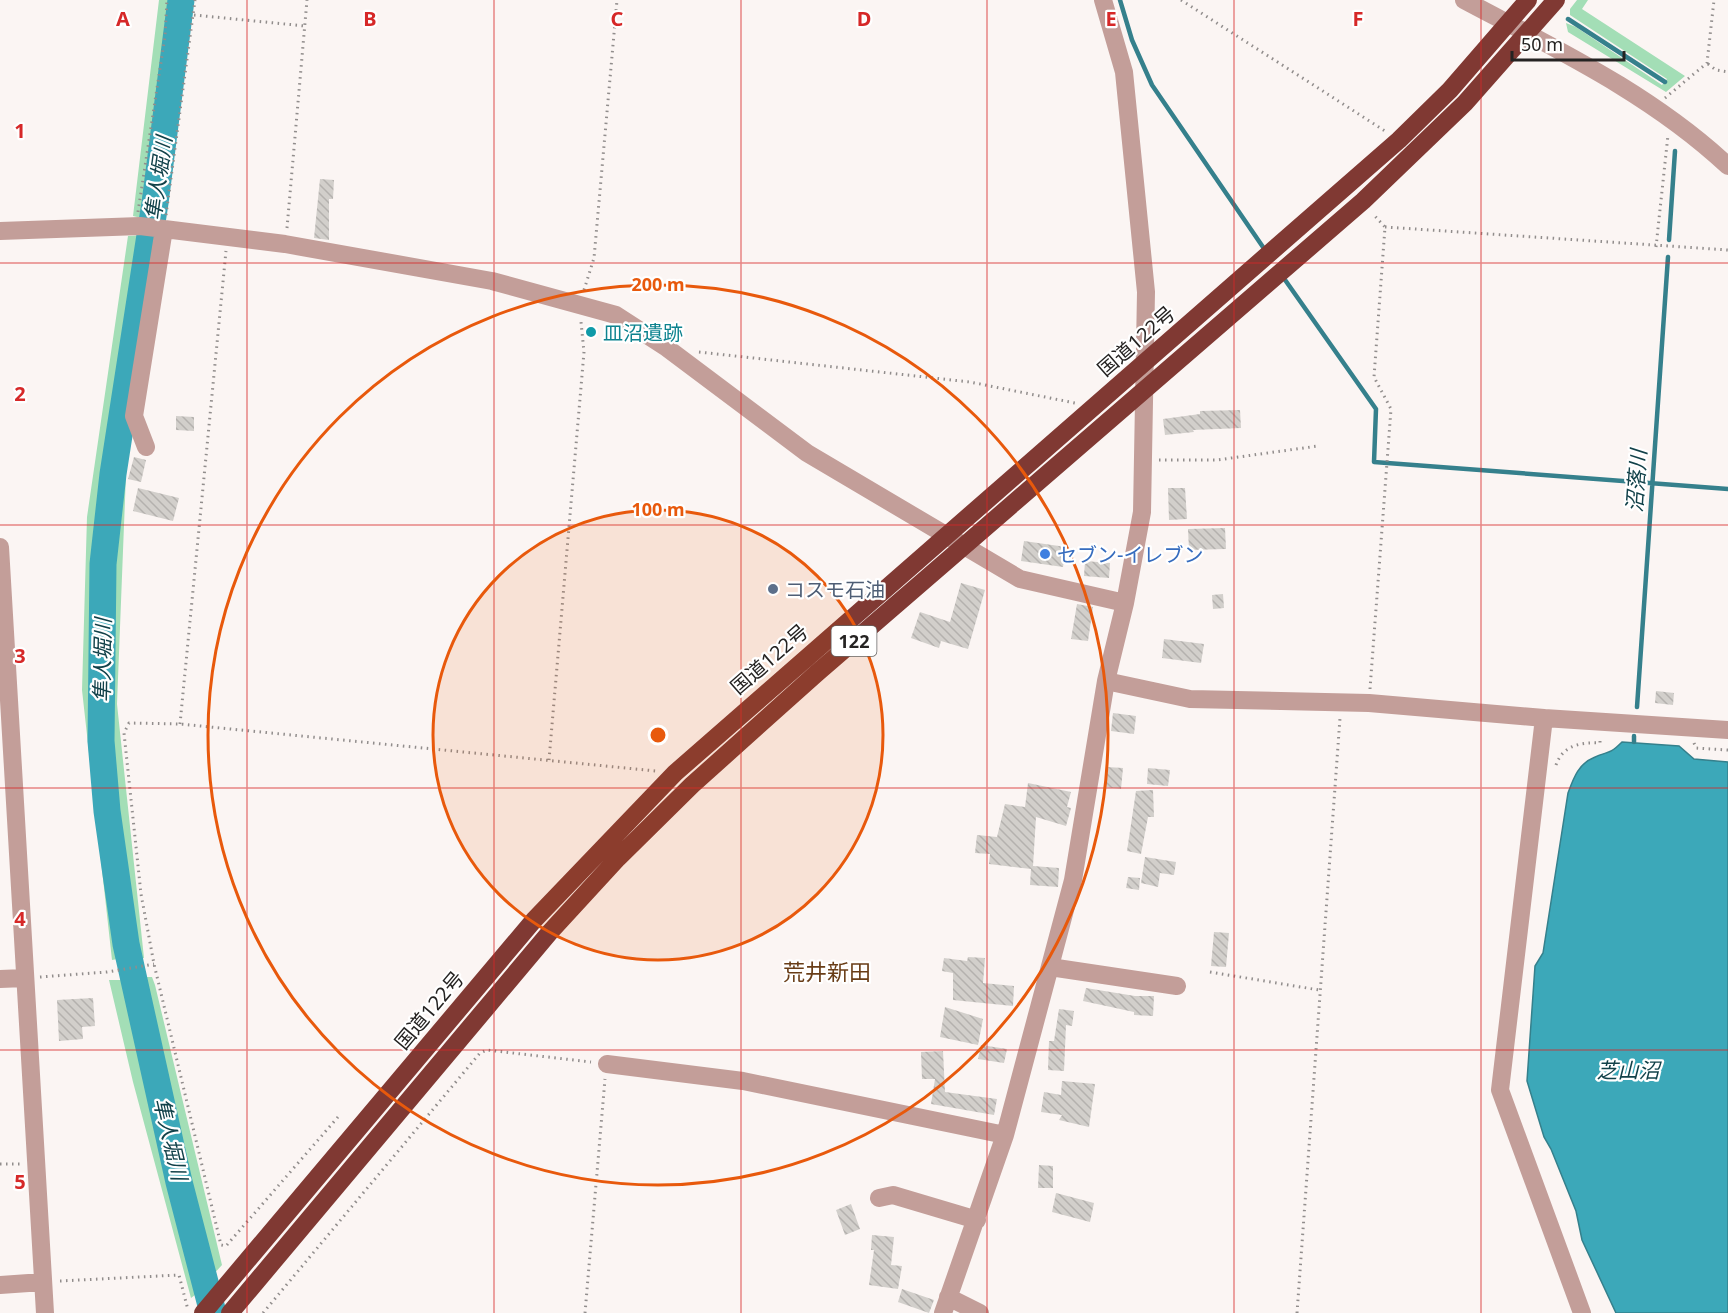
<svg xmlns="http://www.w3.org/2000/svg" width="1728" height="1313" font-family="'Noto Sans','Noto Sans JP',sans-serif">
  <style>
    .green { fill: #a3deb6 }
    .water { fill: #3ca8b9; stroke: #35808c; stroke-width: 1.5 }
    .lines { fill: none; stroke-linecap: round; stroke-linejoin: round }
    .stream { stroke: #35808c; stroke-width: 4.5 }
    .river { stroke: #3ca8b9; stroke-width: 27 }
    .building { fill: url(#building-back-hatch) }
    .path { stroke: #918d8c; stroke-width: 3; stroke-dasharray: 1.5 4.5; stroke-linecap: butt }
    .minor { stroke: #c39e99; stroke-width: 18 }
    .highway { stroke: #803933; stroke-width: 18 }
    .grid { fill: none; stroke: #d62828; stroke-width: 1.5; stroke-opacity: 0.55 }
    .ring { fill: none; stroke: #e8590c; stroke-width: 3 }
    .culture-dot { fill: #0f9aa8; stroke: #fff; stroke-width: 2 }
    .shop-dot { fill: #3f7fe0; stroke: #fff; stroke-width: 2 }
    .service-dot { fill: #5c6f8a; stroke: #fff; stroke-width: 2 }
    .labels { text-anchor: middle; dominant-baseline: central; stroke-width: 4.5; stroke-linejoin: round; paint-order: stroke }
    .shield { fill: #fff; stroke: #666564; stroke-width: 1.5 }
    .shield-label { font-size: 18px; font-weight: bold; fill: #252322 }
    .culture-label { font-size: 20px; fill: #0d838f; stroke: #fff; text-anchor: start }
    .street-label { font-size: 20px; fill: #252322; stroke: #fff }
    .shop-label { font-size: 20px; fill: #366cbe; stroke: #fff; text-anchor: start }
    .service-label { font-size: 20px; fill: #4e5e75; stroke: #fff; text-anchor: start }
    .water-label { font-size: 21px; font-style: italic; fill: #114149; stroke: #fff }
    .quarter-label { font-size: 22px; fill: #693d17; stroke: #fff }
    .grid-label { font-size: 20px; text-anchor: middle; font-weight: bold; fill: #d62828; stroke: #fff; stroke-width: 4.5; stroke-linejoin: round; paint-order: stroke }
    .centre { fill: #e8590c; stroke: #fff; stroke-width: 3 }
    .ring-label { font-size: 18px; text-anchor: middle; font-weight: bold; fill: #e8590c; stroke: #fff; stroke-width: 4.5; stroke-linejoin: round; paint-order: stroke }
  </style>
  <defs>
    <pattern id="building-back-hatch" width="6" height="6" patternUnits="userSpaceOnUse" patternTransform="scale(1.5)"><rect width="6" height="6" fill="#d2cfcb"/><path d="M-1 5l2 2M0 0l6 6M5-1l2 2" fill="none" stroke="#b4b1ae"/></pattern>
  </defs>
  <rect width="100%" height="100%" fill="#fbf5f3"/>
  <!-- green -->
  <path class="green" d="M159 0H176V8L145 219 133 216Z
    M185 0H193L192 17 161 222 156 221 181 57Z
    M1577 0H1588L1582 9 1685 76 1666 92 1568 32 1566 23 1576 27 1662 85 1667 79 1570 15V9Z
    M153 234 158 235 128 423 117 704 144 958 134 960 113 826 108 748 109 550 119 452Z
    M144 235 100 516 96 741 101 804 123 958 112 960 82 690 87 517 128 236Z
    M140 977H152L155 985 222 1265 211 1277 190 1206Z
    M109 980H127L199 1292 191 1298 133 1082Z"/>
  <!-- water -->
  <path class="water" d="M1622 742 1679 746 1694 759 1728 762V1313H1616L1582 1240 1576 1211 1551 1149 1544 1137 1527 1081 1535 966 1543 953 1568 793C1573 780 1578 764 1593 758 1608 750 1607 757 1622 742Z"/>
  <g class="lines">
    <!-- stream -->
    <path class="stream" d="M1120 0 1132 40 1152 85 1265 250
      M1568 19 1665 82
      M1669 240 1675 151
      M1283 277 1376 409 1374 462 1728 489
      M1637 707 1668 257
      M1634 742V736"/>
    <!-- river -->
    <path class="river" d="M181 0 155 203 113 474 103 564 101 741 107 811 126 944 179 1182 213 1313"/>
  </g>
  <!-- building -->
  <path class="building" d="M320 179 334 180 333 199H329V240L314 238Z
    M1240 410 1241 428 1193 430 1194 432 1165 435 1163 419 1200 414V411Z
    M176 416 194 417V431L176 430Z
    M134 457 146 460 141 482 128 479Z
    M138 488 179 498 173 521 133 511Z
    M1168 488H1185L1187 519 1169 520Z
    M1225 528 1226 549 1189 550 1188 529Z
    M1024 541 1066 547 1063 567 1021 561Z
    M1085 561 1110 563 1109 578 1084 576Z
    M961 583 985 590 968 649 941 641 939 648 911 638 920 612 950 622Z
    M1223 594 1224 608 1213 609 1212 595Z
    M1077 604 1093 607 1088 641 1071 639Z
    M1164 639 1204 644 1201 663 1162 658Z
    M1656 691 1674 693 1673 705 1655 703Z
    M1113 713 1136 716 1134 734 1111 731Z
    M1107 767 1123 768 1121 789 1105 787Z
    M1148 768 1170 770 1168 786 1147 784Z
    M1028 783 1071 792 1067 807 1071 808 1066 826 1036 817 1033 866 1059 868 1058 887 1030 885 1031 869 989 864 990 854 975 853 977 835 997 837 1005 804 1025 807Z
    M1153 790 1154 817H1148L1141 854 1127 851 1136 791Z
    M1145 857 1176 862 1174 875 1160 873 1158 887 1141 883Z
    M1128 877 1140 878 1139 890 1126 888Z
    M1214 932 1229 933 1226 967 1211 966Z
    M968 957 985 958 983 983 1014 986 1013 1006 953 1000V973L942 971 944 958 967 961Z
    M1086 988 1135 996H1154L1153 1016 1134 1015V1012L1083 1001Z
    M93 998 95 1026 82 1027 83 1039 59 1041 57 1000Z
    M945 1007 983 1019 978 1045 940 1037Z
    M1059 1009 1074 1011 1072 1026 1066 1025 1064 1071 1048 1070 1049 1041H1054Z
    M981 1045 1007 1049 1004 1063 978 1059Z
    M943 1051 945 1092 997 1099 994 1115 931 1104 935 1079H922L921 1052Z
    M1062 1081 1095 1084 1089 1127 1059 1120 1062 1115 1041 1112 1044 1092 1061 1095Z
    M1039 1165 1053 1166V1188H1038Z
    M1056 1193 1094 1203 1090 1222 1052 1212Z
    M851 1204 860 1229 845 1235 836 1210Z
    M872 1235 894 1237 891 1265 902 1266 898 1289 869 1285 874 1250H871Z
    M902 1289 934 1300 929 1313 898 1302Z"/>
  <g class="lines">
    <!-- path -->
    <path class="path" d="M1181 0 1385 131
      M194 15 305 26
      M1708 64 1716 70 1728 72
      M1665 98 1707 63 1714 0
      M138 212 165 36 167 0
      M166 215 195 0
      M1385 227 1728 250
      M287 228 307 0
      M1656 247 1668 135
      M584 290 594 258 617 0
      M699 352 970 382 1075 403
      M1159 460H1217L1318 446
      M1370 689 1391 409 1374 377 1385 227 1373 214
      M180 724 226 251
      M1694 743 1696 748 1728 750
      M549 760 584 352 581 322
      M1556 765C1563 745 1581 742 1600 743V738
      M1210 972 1319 990
      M40 977 107 972 154 964
      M338 1117 226 1246 221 1245 154 964 141 894 124 733 129 723 180 724 656 771
      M0 1164H22
      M60 1281 179 1275 188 1310
      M263 1313 480 1053 487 1050 591 1062
      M585 1313 605 1079
      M1297 1313 1340 718"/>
    <!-- minor -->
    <path class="minor" d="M1464 0C1556 49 1651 94 1728 166
      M0 231 140 226 285 244 492 281 616 315 667 348 807 453 1020 579 1125 603
      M146 447 134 416 164 229
      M0 547 45 1313
      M1106 681 1190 699 1369 703 1544 718 1728 730
      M1544 718 1500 1090 1582 1313
      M1050 967 1177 986
      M0 979 25 978
      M607 1064 743 1081 1005 1135
      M879 1198 893 1195 977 1220
      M0 1285 43 1282
      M948 1297 980 1313
      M943 1313 1005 1135 1073 880 1106 681 1125 603 1142 512 1146 292 1124 72 1103 0"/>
    <!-- highway -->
    <path class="highway" d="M203 1313 534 920 675 773 1399 140 1450 90 1528 0
      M230 1313 550 932 618 858 692 785 817 673 1363 201 1465 103 1556 0"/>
  </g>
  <!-- grid -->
  <path class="grid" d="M247 0V1313M494 0V1313M741 0V1313M987 0V1313M1234 0V1313M1481 0V1313M0 263H1728M0 525H1728M0 788H1728M0 1050H1728"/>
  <!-- distance rings -->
  <circle cx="658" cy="735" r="225" fill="#e8590c" fill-opacity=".12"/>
  <g class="ring">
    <circle cx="658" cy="735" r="225"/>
    <circle cx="658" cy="735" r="450"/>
  </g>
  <!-- markers -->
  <circle class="culture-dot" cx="591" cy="332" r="6"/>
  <circle class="shop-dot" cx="1045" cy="554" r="6"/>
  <circle class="service-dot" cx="773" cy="589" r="6"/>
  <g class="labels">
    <!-- shield labels -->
    <rect class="shield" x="831.5" y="626" width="45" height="30" rx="4.5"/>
    <g class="shield-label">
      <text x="854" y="641">122</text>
    </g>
    <!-- culture labels -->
    <g class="culture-label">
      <text x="603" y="332">皿沼遺跡</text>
    </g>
    <!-- street labels -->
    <g class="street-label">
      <text transform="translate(1136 341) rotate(-41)">国道122号</text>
      <text transform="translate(769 659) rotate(-41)">国道122号</text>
      <text transform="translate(429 1010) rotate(-50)">国道122号</text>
    </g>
    <!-- shop labels -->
    <g class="shop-label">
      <text x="1057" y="554">セブン-イレブン</text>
    </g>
    <!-- service labels -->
    <g class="service-label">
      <text x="785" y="589">コスモ石油</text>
    </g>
    <!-- water labels -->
    <g class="water-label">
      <text transform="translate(158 178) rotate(-82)">隼人堀川</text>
      <text transform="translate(1636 481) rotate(-86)">沼落川</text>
      <text transform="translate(102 660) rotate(-89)">隼人堀川</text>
      <text x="1628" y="1070">芝山沼</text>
      <text transform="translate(171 1139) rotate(77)">隼人堀川</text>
    </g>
    <!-- quarter labels -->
    <g class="quarter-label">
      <text x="827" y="971">荒井新田</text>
    </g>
  </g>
  <g class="grid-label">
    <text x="123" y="26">A</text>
    <text x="370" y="26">B</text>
    <text x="617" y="26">C</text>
    <text x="864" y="26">D</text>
    <text x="1111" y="26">E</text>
    <text x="1358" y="26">F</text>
    <text x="20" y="138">1</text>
    <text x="20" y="401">2</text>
    <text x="20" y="663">3</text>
    <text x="20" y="926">4</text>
    <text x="20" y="1189">5</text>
  </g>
  <circle cx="658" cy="735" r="9" class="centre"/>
  <g class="ring-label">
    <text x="658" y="291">200 m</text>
    <text x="658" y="516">100 m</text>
  </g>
  <!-- scale -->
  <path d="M1512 51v9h112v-9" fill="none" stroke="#252322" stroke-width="3"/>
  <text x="1521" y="51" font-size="18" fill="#252322" stroke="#ffffff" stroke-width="4.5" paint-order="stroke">50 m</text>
</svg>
